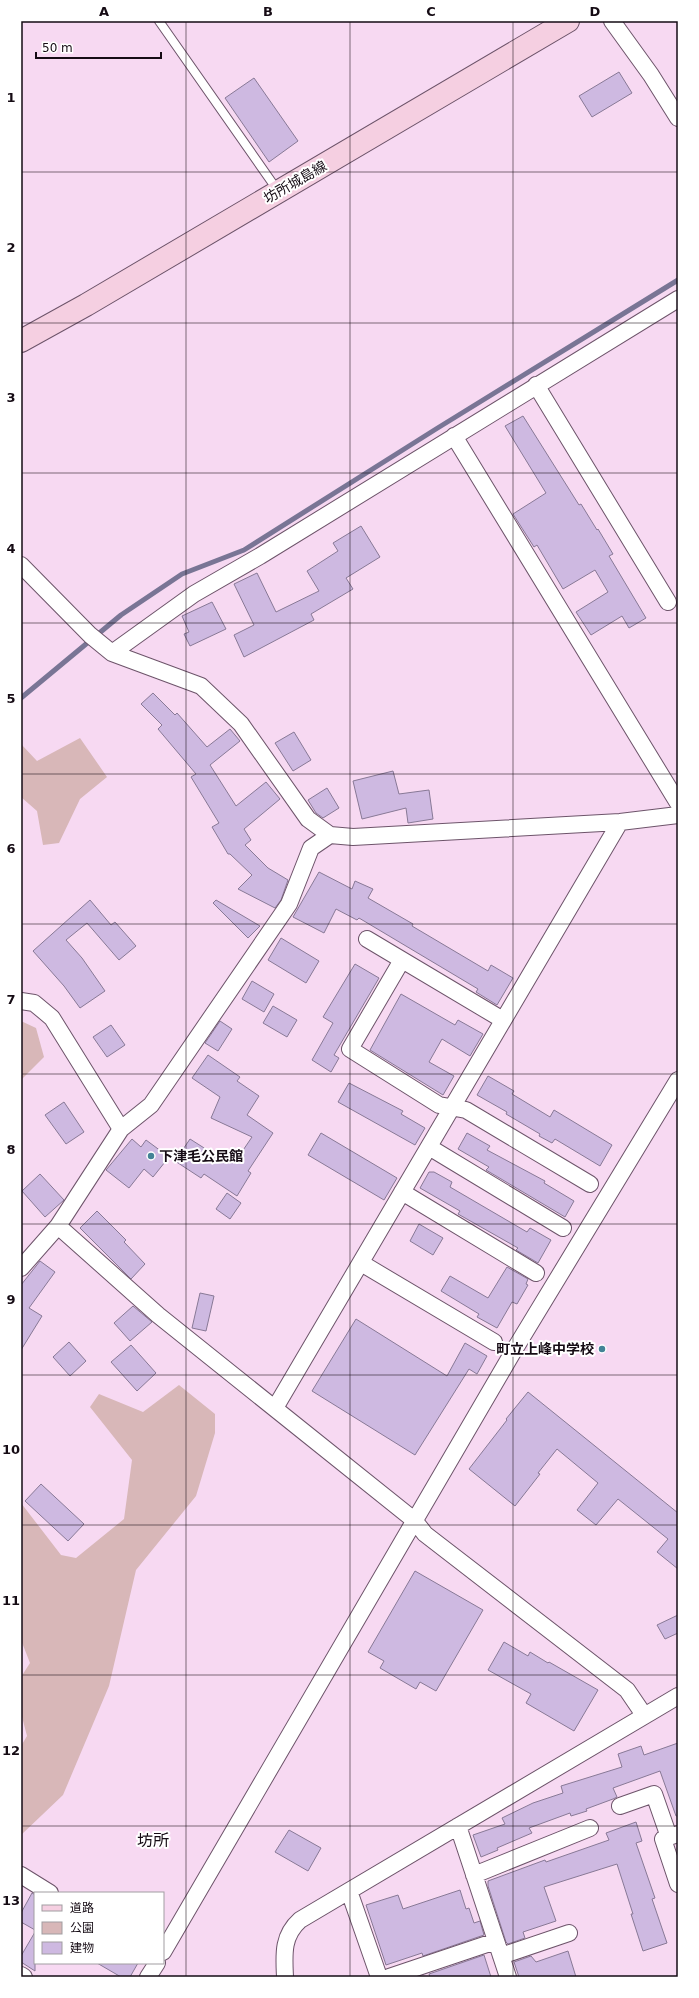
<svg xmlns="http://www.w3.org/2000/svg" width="699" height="1998" font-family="'DejaVu Sans','Noto Sans JP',sans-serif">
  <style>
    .green { fill: #d8b7b8 }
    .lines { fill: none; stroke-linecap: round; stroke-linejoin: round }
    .stream { stroke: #797595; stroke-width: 5 }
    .building { fill: #ceb9e1; stroke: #887996 }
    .lane-casing { stroke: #6d546a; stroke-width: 10 }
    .street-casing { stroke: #6d546a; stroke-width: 18 }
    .secondary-casing { stroke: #6d546a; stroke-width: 24 }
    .lane { stroke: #fff; stroke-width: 8 }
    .street { stroke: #fff; stroke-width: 16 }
    .secondary { stroke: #f5cfe1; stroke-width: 22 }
    .grid { fill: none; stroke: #150b14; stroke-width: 1; stroke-opacity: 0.55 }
    .poi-dot { fill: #438396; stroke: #fff; stroke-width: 1.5 }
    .labels { text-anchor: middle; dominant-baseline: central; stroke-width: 4; stroke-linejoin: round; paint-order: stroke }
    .street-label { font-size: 14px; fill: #150b14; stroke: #fff }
    .poi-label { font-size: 14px; font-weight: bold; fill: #150b14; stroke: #fff; text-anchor: start }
    .quarter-label { font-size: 16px; fill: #150b14; stroke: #fff }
    .neatline { fill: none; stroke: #150b14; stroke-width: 1.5 }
    .grid-label { font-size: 13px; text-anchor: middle; font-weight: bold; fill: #150b14 }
  </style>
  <rect width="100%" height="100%" fill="#f7d9f2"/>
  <!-- green -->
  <path class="green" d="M80 738 107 777 80 799 59 843 43 845 37 811 21 797V744L37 761Z
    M21 1021 36 1028 44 1057 21 1080Z
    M179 1385 215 1414V1433L196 1496 136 1570 109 1686 63 1795 21 1835V1746L27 1736 21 1713V1677L30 1663 21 1640V1503L61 1555 76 1558 124 1519 132 1460 90 1407 99 1394 143 1412Z"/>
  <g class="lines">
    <!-- stream -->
    <path class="stream" d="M21 698 121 615 182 574 244 550 436 429 678 280"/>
  </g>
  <!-- building -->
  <path class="building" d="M619 72 632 93 592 117 579 96Z
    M254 78 298 141 269 162 225 98Z
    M523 416 579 505 581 504 597 530 598 529 613 554 609 556 646 618 629 628 622 616 591 635 576 612 608 592 595 570 563 589 537 545 534 547 513 514 546 493 505 426Z
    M361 526 380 557 346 578 353 589 311 614 314 620 244 657 234 635 254 625 234 584 257 573 276 612 319 591 307 571 338 551 333 543Z
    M212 602 226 629 190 646 184 634 189 632 182 616Z
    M153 693 175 715 177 713 207 747 230 729 240 741 210 765 236 806 266 782 280 799 244 829 251 840 245 845 268 868 288 880 281 900 275 908 238 889 252 875 230 854H228L212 827 219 823 191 777 196 774 158 729 162 725 141 704Z
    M294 732 311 760 293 771 275 743Z
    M393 771 399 794 429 790 433 819 408 823 406 808 362 819 353 781Z
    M327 788 339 808 323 818 316 813 308 800Z
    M319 872 352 889 355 881 373 889 368 898 413 924 412 926 488 971 491 965 513 978 497 1005 476 992 478 989 359 918 357 920 336 909 324 933 293 917Z
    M90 900 111 925 115 922 136 946 119 960 87 923 66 940 82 958 105 991 80 1008 64 986 33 951Z
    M216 900 260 926 248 938 213 903Z
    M281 938 319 961 306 983 268 960Z
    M355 964 379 978 334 1055 339 1058 331 1072 312 1060 333 1023 323 1017Z
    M252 981 274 994 264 1012 242 999Z
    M401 994 455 1025 458 1020 483 1034 470 1056 442 1039 429 1062 454 1076 443 1095 370 1050Z
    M273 1006 297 1020 287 1037 263 1023Z
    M220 1021 232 1029 218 1051 205 1043Z
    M111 1025 125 1045 107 1057 93 1037Z
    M208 1055 240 1077 237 1081 259 1096 247 1115 273 1133 248 1171 251 1173 237 1196 204 1174 201 1178 175 1161 190 1139 223 1160 225 1156 235 1162 252 1137 211 1118 220 1097 192 1078Z
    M488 1076 514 1091 512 1094 550 1117 554 1110 612 1145 600 1166 555 1139 552 1143 539 1136 540 1134 506 1114 507 1112 477 1095Z
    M349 1083 403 1111 401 1114 425 1128 415 1145 338 1102Z
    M64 1102 84 1132 66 1144 45 1115Z
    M321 1133 397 1178 384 1200 308 1155Z
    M467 1133 490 1146 487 1150 545 1181 544 1183 574 1201 565 1217 486 1170 489 1167 458 1149Z
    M132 1139 141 1147 146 1140 169 1157 153 1177 144 1169 129 1188 106 1170Z
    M429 1172H434L452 1182 450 1187 527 1232 530 1228 551 1240 538 1263 516 1250 518 1248 458 1214 460 1211 420 1188Z
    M40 1174 64 1200 45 1217 22 1191Z
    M227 1193 241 1203 230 1219 216 1209Z
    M97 1211 126 1240 124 1242 145 1264 131 1279 80 1228Z
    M419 1224 443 1238 433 1255 410 1241Z
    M40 1261 55 1272 29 1308 42 1316 21 1350V1285Z
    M507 1267 528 1279 526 1284 528 1285 517 1304 512 1302 497 1328 477 1317 479 1314 441 1291 450 1276 488 1298Z
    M200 1293 214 1296 206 1331 192 1328Z
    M133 1306 152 1322 130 1341 114 1323Z
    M356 1319 447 1376 465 1343 487 1356 477 1374 469 1369 415 1455 312 1391Z
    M69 1342 86 1361 70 1376 53 1357Z
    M131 1345 156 1373 137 1391 111 1362Z
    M528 1392 678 1513V1569L657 1552 668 1539 618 1499 596 1525 577 1510 598 1483 557 1449 538 1473 540 1474 515 1506 469 1469 507 1420 506 1419Z
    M41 1484 84 1524 68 1541 25 1501Z
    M415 1571 483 1610 436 1691 420 1682 416 1689 380 1668 384 1661 368 1652Z
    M678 1615V1633L665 1639 657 1625Z
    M504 1642 528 1656 530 1652 548 1663 549 1662 598 1690 574 1731 526 1703 531 1694 488 1670Z
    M678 1743V1816H676L660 1771 613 1788 617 1797 613 1799 586 1809 587 1811 571 1816 570 1813 529 1828 532 1833 497 1848 498 1850 481 1857 473 1835 505 1824 502 1818 533 1803 563 1793 561 1786 622 1767 618 1754 641 1746 644 1755Z
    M636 1822 642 1841 636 1843 655 1898 652 1899 667 1943 643 1951 631 1914H633L617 1864 544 1887 556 1921 523 1932 525 1938 508 1944 506 1942 488 1886V1881L545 1860 546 1862 609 1840 606 1833Z
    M289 1830 321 1848 308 1871 275 1852Z
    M460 1890 466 1909 469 1908 474 1923 480 1921 484 1935 423 1956 422 1953 386 1965 366 1905 398 1895 403 1909Z
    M32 1893 35 1895V1930L21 1922V1913Z
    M35 1932V1971L21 1962V1956Z
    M568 1951 576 1977H519L514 1962 531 1956 536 1962Z
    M484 1955 491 1977H430L429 1974Z
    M97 1963H138L130 1977H121Z"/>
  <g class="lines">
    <!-- lane casing -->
    <g class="lane-casing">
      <path id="lane" d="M159 21 278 191"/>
    </g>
    <!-- street casing -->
    <g class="street-casing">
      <path id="street" d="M612 21 651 75 678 118
        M536 385 668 602
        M454 436 678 803
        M21 565 90 635 112 653 201 686 241 724 308 819 330 835 353 837 620 822 678 815
        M112 653 194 594 260 556 678 299
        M367 939 503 1020
        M402 960 350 1049 439 1105 466 1110 590 1184
        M21 1001 34 1003 52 1018 121 1129
        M429 1147 563 1228
        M402 1192 536 1273
        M58 1226 158 1315 414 1520 425 1534 627 1690 644 1715
        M361 1263 494 1342
        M21 1268 58 1226 121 1129 151 1105 289 904 311 848 330 835
        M275 1408 620 822
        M620 1806 654 1794 669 1837 678 1834
        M458 1826 508 1977
        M669 1837 663 1839 678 1884
        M21 1875 50 1893
        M474 1875 590 1828
        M349 1891 379 1977
        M163 1952 513 1352 678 1080
        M501 1956 569 1933
        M21 1975 24 1977
        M148 1977 157 1963
        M285 1977C284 1955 282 1936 300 1920L678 1696
        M389 1977 496 1941"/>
    </g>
    <!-- secondary casing -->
    <g class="secondary-casing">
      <path id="secondary" d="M21 341 86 305 568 21"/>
    </g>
    <!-- lane -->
    <use href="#lane" class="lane"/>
    <!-- street -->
    <use href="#street" class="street"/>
    <!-- secondary -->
    <use href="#secondary" class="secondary"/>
  </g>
  <!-- grid -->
  <path class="grid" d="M186 21V1977M350 21V1977M513 21V1977M21 172H678M21 323H678M21 473H678M21 623H678M21 774H678M21 924H678M21 1074H678M21 1224H678M21 1375H678M21 1525H678M21 1675H678M21 1826H678"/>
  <!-- markers -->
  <g class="poi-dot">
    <circle cx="151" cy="1156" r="4"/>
    <circle cx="602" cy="1349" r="4"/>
  </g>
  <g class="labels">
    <!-- street labels -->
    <g class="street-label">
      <text transform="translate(295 182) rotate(-30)">坊所城島線</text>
    </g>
    <!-- poi labels -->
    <g class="poi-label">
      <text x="159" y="1156">下津毛公民館</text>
      <text x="594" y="1349" text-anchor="end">町立上峰中学校</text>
    </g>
    <!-- quarter labels -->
    <g class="quarter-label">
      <text x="153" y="1840">坊所</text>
    </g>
  </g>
  <!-- border -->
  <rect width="699" height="1998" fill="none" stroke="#ffffff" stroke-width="44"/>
  <!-- legend -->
  <rect x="34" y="1892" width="130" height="72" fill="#ffffff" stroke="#a19da1"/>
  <rect x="42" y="1905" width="20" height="6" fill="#f5cfe1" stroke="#a19da1"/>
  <text x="70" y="1912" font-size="12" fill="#150b14">道路</text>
  <rect x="42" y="1922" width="20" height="12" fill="#d8b7b8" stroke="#a19da1"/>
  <text x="70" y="1932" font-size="12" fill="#150b14">公園</text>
  <rect x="42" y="1942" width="20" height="12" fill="#ceb9e1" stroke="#a19da1"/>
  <text x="70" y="1952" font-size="12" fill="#150b14">建物</text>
  <!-- scale -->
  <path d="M36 52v6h125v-6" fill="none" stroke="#150b14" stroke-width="2"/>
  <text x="42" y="52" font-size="12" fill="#150b14" stroke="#ffffff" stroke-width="3" paint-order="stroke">50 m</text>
  <rect x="22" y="22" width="655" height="1954" class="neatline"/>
  <g class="grid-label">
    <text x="104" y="16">A</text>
    <text x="268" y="16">B</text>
    <text x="431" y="16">C</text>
    <text x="595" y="16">D</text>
    <text x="11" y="102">1</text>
    <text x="11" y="252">2</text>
    <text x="11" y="402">3</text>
    <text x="11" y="553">4</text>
    <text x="11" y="703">5</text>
    <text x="11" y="853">6</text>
    <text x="11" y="1004">7</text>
    <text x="11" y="1154">8</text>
    <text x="11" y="1304">9</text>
    <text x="11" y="1454">10</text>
    <text x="11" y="1605">11</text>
    <text x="11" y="1755">12</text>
    <text x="11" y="1905">13</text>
  </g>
</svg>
